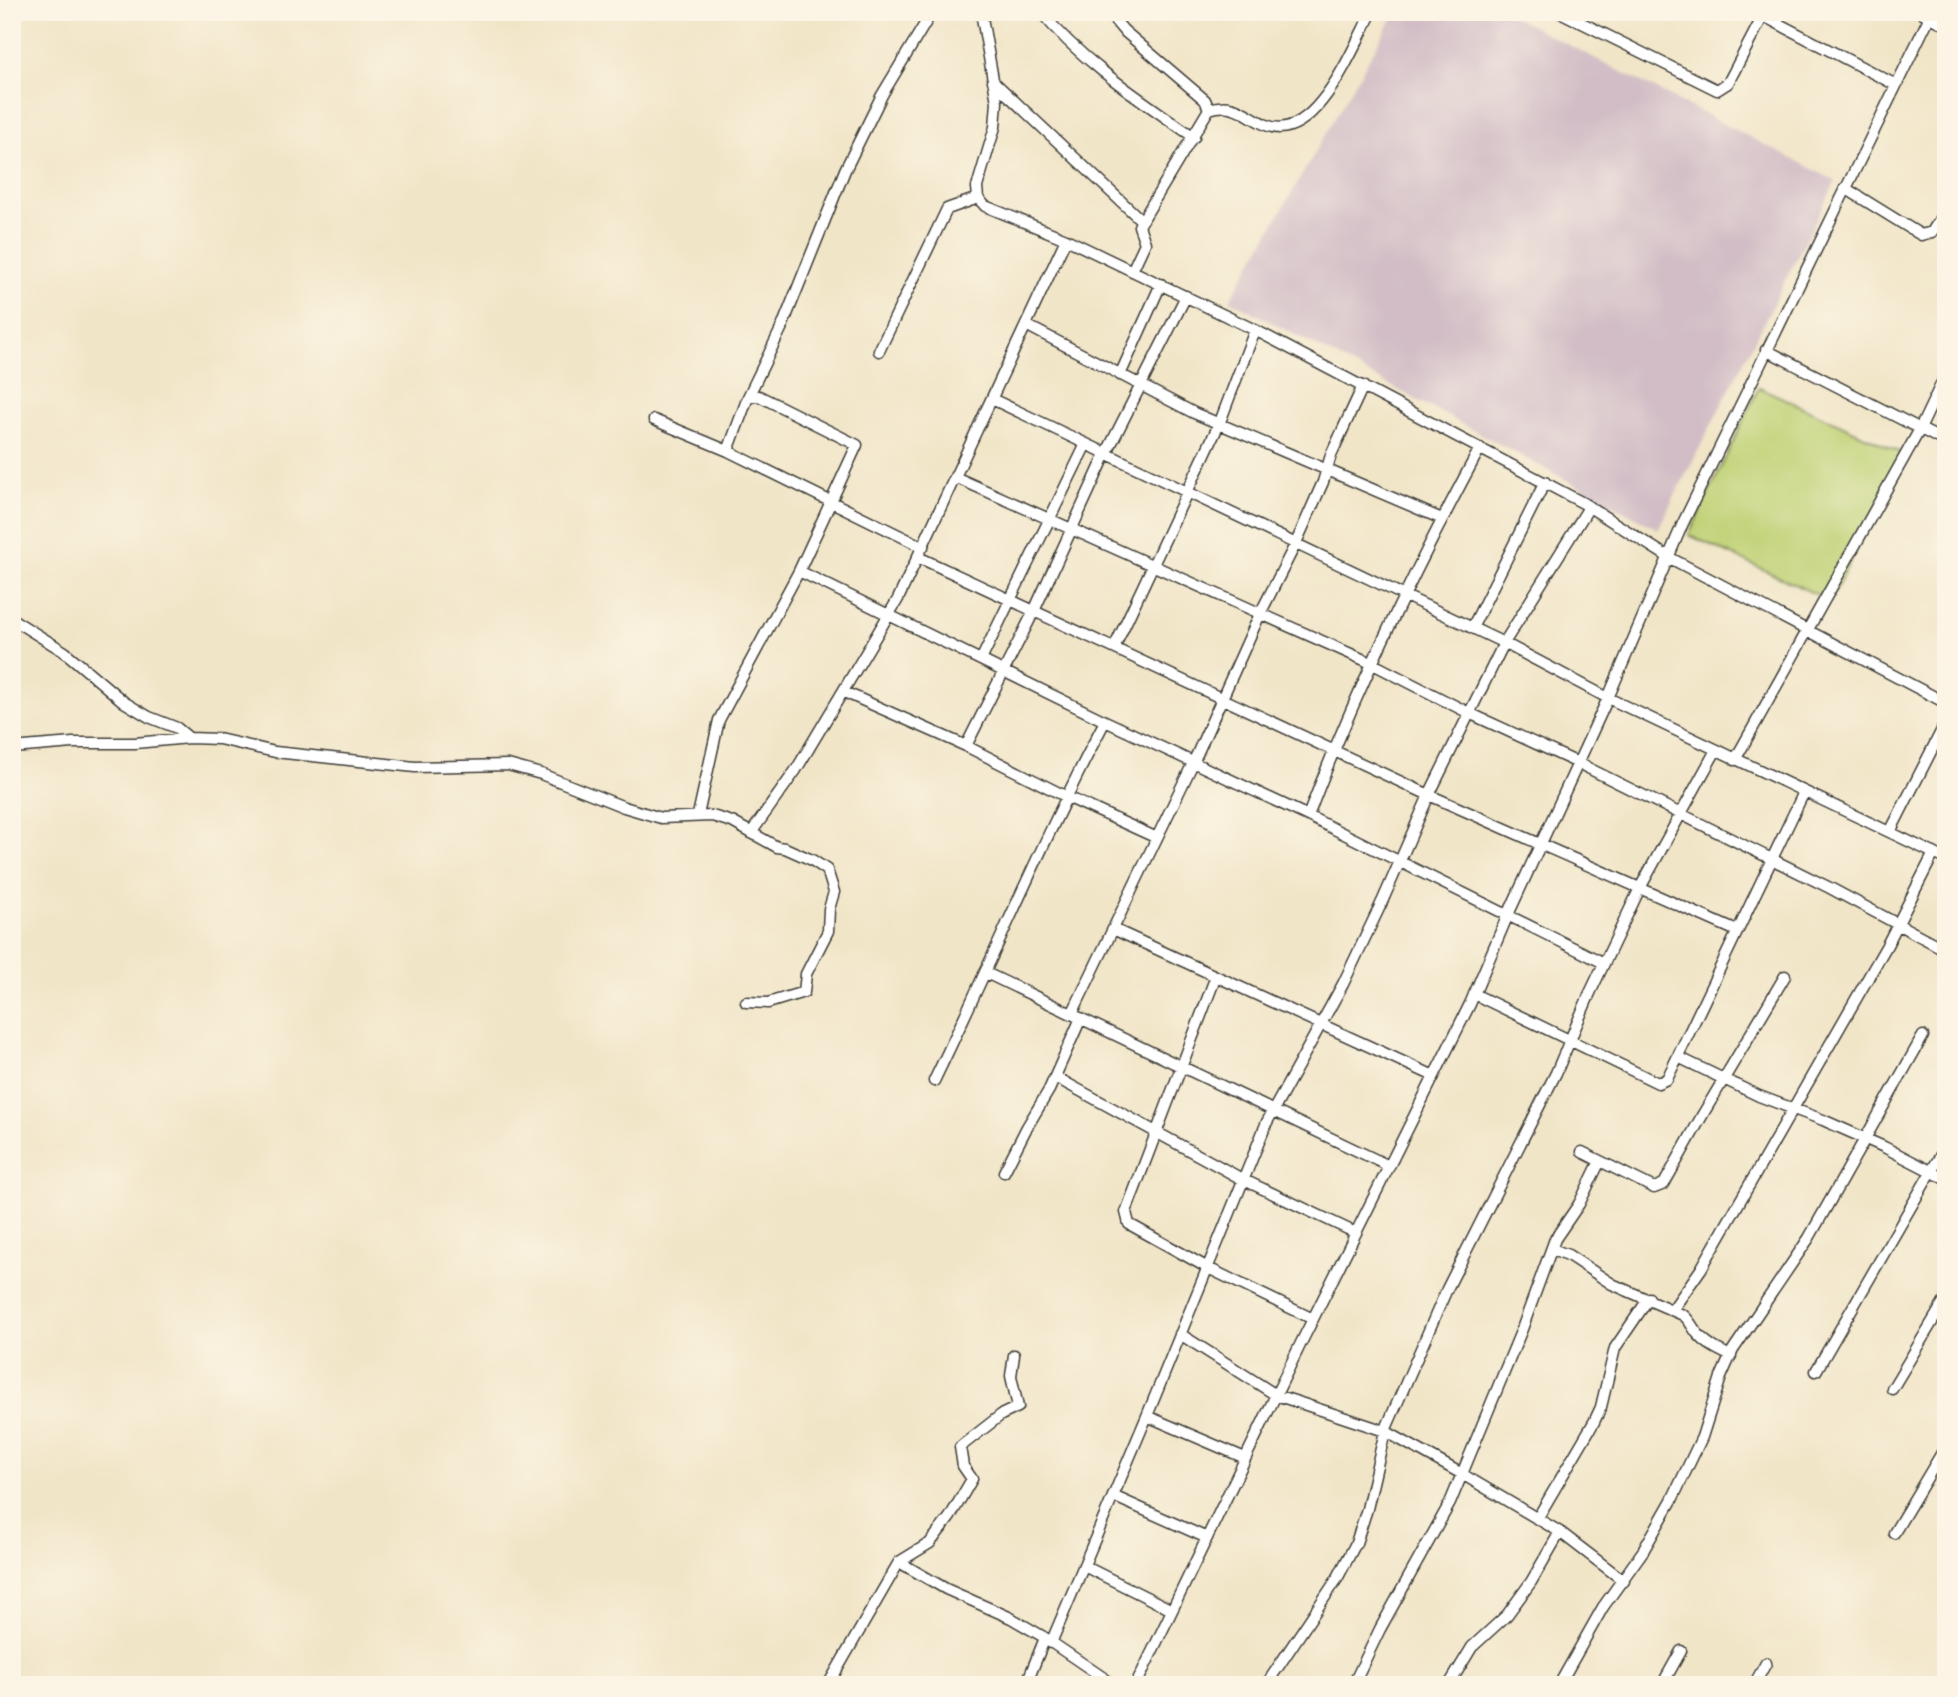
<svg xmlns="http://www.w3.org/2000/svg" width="1958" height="1697" font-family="'IM FELL English',serif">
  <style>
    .industrial { fill: #d2bdc6 }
    .green { fill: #bfd175; stroke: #6e7648; stroke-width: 2 }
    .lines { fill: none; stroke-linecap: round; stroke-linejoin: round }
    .minor-casing { stroke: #3c3a36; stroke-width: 13 }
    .minor { stroke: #fff; stroke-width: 10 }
  </style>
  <rect width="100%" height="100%" fill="#fcf5e5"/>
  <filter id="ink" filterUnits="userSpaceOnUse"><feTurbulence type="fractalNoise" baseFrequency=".0143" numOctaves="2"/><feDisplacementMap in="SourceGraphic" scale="14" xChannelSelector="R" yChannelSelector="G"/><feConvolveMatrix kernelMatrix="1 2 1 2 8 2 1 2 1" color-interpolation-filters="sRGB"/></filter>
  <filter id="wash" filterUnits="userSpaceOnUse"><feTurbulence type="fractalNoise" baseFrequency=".00686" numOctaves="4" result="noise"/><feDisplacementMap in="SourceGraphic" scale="28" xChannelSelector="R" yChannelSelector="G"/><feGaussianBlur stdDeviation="1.57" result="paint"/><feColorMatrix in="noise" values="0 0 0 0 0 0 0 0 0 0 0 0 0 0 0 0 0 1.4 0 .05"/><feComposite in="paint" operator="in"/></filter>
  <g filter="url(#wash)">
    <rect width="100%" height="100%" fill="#f1e5c7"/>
    <!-- industrial -->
    <path class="industrial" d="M1396 12H1504L1836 181 1658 529 1230 300Z"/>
    <!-- green -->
    <path class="green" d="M1759 387 1904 454 1830 601 1689 535Z"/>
  </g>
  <g filter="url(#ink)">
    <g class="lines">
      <!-- minor casing -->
      <g class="minor-casing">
        <path id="minor" d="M829 12V13
          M981 12 997 102 995 127 977 187 978 198 985 206 1066 239 1255 330 1583 503 1670 558 1946 703
          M1041 12C1082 62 1141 100 1194 137
          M1108 12 1123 30 1205 100 1209 109
          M1560 12 1717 90 1728 83 1763 16
          M1756 12 1896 85
          M1921 12 1946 25
          M993 81 1142 221
          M1845 188 1921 235 1932 232 1946 209
          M1132 271 1145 243 1139 226 1209 109C1234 101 1244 114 1264 124 1314 149 1354 45 1372 12
          M1026 325 1194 413 1442 519
          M1766 350 1946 442
          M879 351 947 209 978 198
          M1120 375 1161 284
          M748 397 782 327 845 170 882 95 929 17 935 12
          M992 399 1504 643 1608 698 1946 859
          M654 420 728 451 923 547
          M955 477 1371 663 1469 713 1578 763 1830 888 1946 950
          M918 557 1429 795 1737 931
          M799 571 1105 721 1308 816 1604 963
          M12 619 65 652 124 702 149 717 177 728 189 738
          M1472 628 1545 482
          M1114 648 1220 422 1255 330
          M981 660 1086 444
          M844 692 966 746 1065 796 1157 838
          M966 746 1034 611 1106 454 1186 296
          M12 748 73 743H135L189 738 219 739 275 752 415 767 508 765 541 774 624 807 661 818 712 816 732 822 777 847 785 848 812 860 827 870 834 892 829 909 828 931 806 974 804 992 768 1003 746 1002
          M1735 760 1920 429 1946 374
          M698 815 719 720 799 571 857 445 759 396 748 397 728 451
          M1308 816C1356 689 1416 567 1480 448
          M1890 832 1946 722
          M751 833 796 770 898 599 1066 239
          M1113 929 1434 1076
          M986 973 1389 1166
          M1216 976 1126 1212 1129 1224 1208 1268 1313 1319
          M1474 994 1658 1083 1667 1079 1804 792
          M1072 1014 1193 763 1260 614 1296 543 1323 482 1331 455 1363 386
          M1678 1057 1759 1096 1823 1120 1884 1147 1946 1179
          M1055 1077 1242 1179 1356 1233
          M934 1081C992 961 1043 839 1105 721
          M1582 1152 1654 1188 1664 1184 1703 1114 1785 976
          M1004 1172 1027 1127 1049 1090 1081 1018
          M1552 1249 1568 1255 1612 1284 1683 1315C1690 1320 1692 1327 1697 1333 1706 1344 1718 1350 1731 1356
          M1673 1309 1701 1269 1887 945 1934 853
          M1180 1334 1276 1395 1385 1431 1462 1474 1560 1532 1624 1581
          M1816 1371 1946 1146
          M1892 1389 1946 1299
          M1147 1416 1245 1458
          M1113 1496 1207 1538
          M1537 1519 1594 1422 1601 1407 1615 1348 1649 1298
          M1894 1533 1946 1446
          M899 1562 946 1589 1011 1618 1042 1636 1114 1685
          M1084 1566 1172 1610
          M1051 1643 1147 1416 1267 1122 1343 984 1382 902 1429 795 1504 643 1589 507
          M1945 1647 1946 1646
          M828 1685 899 1562 930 1543 950 1517 972 1479 963 1466 960 1447 1001 1415 1018 1407 1011 1376 1014 1355
          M1026 1685 1045 1638
          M1136 1685 1301 1343 1470 1004 1507 917 1608 698 1683 523 1932 12
          M1266 1685 1337 1579 1356 1543 1367 1509 1385 1431 1447 1289 1556 1073 1590 993 1640 888 1716 750
          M1353 1685 1380 1629 1450 1503 1522 1329 1555 1239 1579 1204 1600 1161
          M1449 1685 1472 1647 1507 1615 1531 1582 1560 1532
          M1559 1685 1603 1607 1643 1551 1672 1500 1702 1437 1721 1377 1733 1350 1809 1238 1923 1036
          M1662 1685 1681 1651
          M1754 1685 1766 1663"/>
      </g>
      <!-- minor -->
      <use href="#minor" class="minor"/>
    </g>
  </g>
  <!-- margin -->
  <rect width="1958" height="1697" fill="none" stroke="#fcf5e5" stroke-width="42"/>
</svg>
